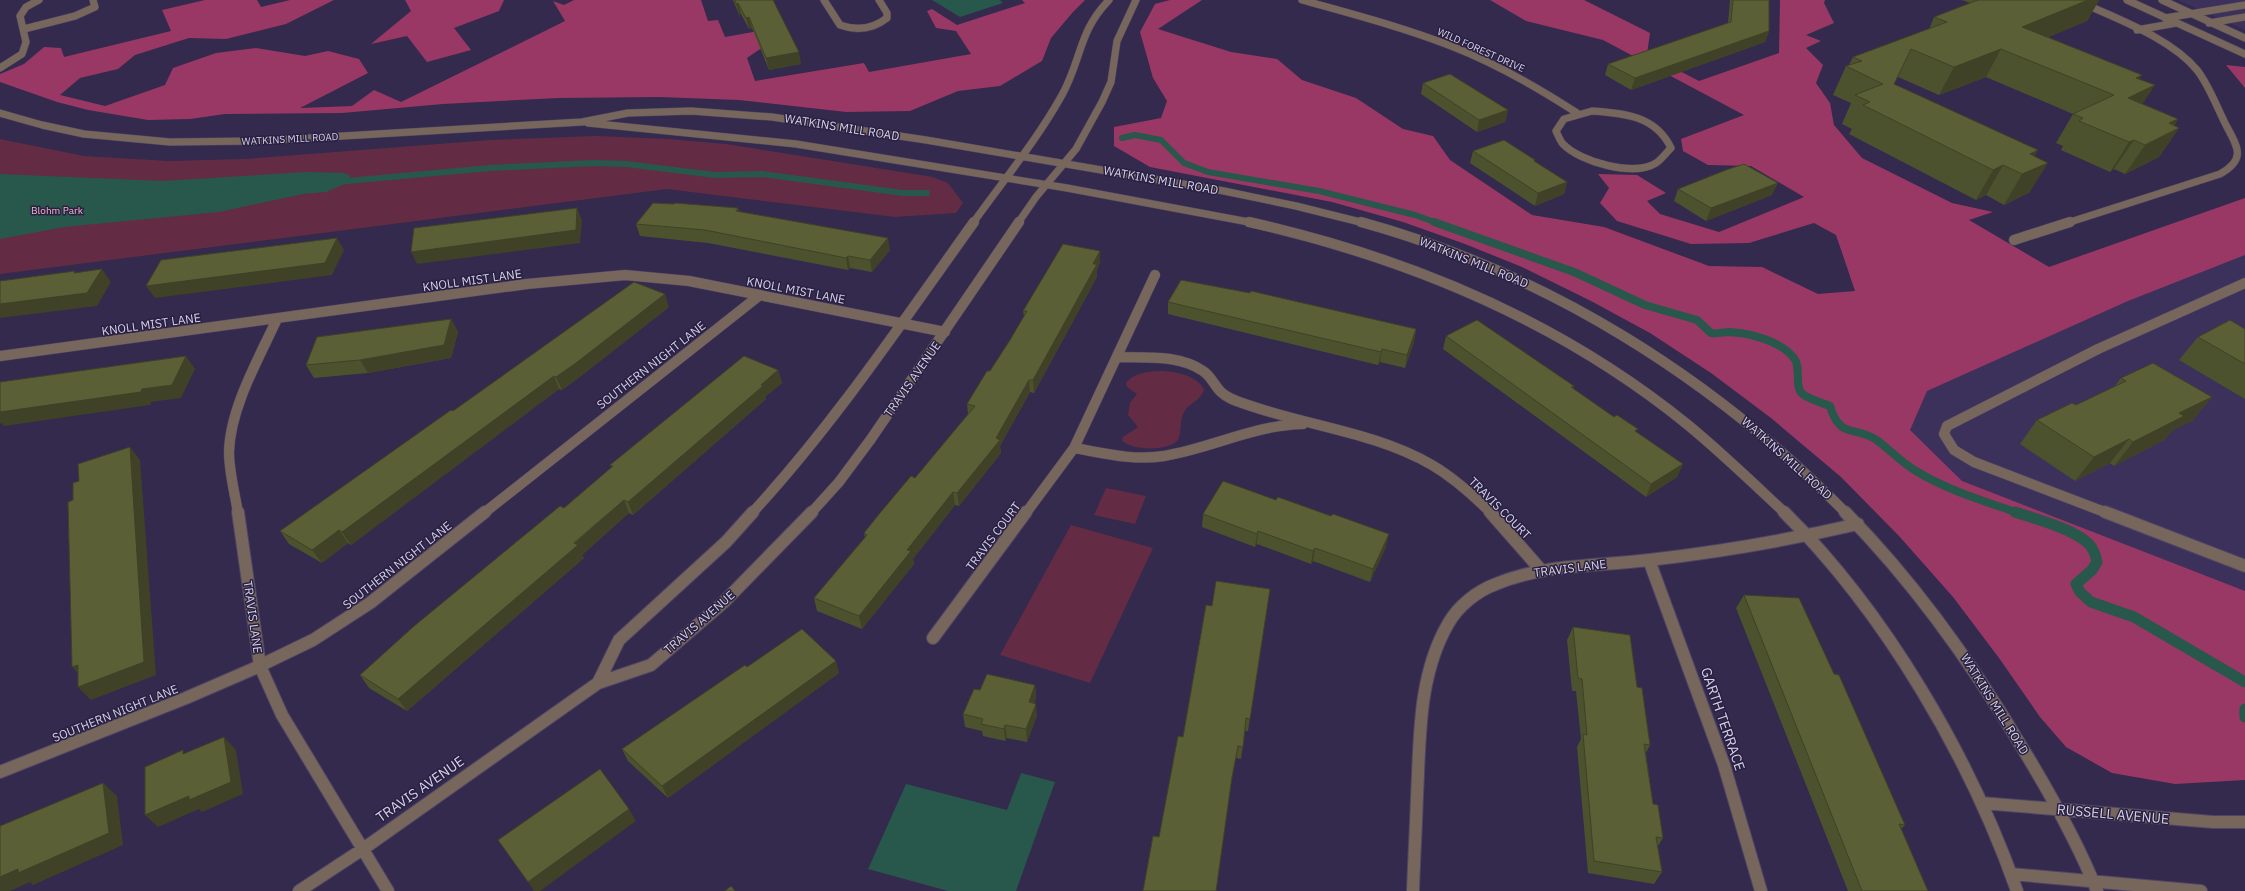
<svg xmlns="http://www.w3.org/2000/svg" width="2245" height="891" font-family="'IBM Plex Sans',sans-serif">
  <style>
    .built { fill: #3c315a }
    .green { fill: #632c44 }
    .forest { fill: #993865 }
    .water { fill: #28574b }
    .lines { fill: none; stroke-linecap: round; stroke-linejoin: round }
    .stream-far2 { stroke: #28574b; stroke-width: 6 }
    .stream-far1 { stroke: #28574b; stroke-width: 8 }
    .stream { stroke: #28574b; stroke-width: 11 }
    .minor-far2-casing { stroke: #4d4566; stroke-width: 8 }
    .minor-far1-casing { stroke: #4d4566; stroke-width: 11 }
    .minor-casing { stroke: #4d4566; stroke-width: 14 }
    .minor-far2 { stroke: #77665b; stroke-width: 7 }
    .minor-far1 { stroke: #77665b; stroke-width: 10 }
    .minor { stroke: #77665b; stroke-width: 12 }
    .wall { fill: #4d522e }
    .shaded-wall { fill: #3f4226 }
    .building { fill: #5a5f36; stroke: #3f4226 }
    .labels { text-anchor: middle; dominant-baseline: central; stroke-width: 3; stroke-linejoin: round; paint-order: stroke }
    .far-street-label { font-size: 10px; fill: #d5d1e7; stroke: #292042 }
    .far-park-label { font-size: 10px; fill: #f0bace; stroke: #292042 }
    .street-label { font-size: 12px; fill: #d5d1e7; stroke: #292042 }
    .near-street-label { font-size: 14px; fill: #d5d1e7; stroke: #292042 }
  </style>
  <rect width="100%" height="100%" fill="#332a4d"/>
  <!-- built -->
  <path class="built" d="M2177 0H2245V30L2178 0Z
    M2245 225V775L1976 622 1895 528 1843 476 1773 417Z"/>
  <!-- green -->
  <path class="green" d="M596 136 668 139 726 144 933 177 948 183 963 203 956 213 895 217 667 189 0 274V139L84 156 169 161 245 159 490 140Z
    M1165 371C1180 373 1195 375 1204 389 1202 399 1192 402 1186 409 1178 419 1183 435 1177 441 1168 451 1130 451 1122 440L1123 437 1138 427 1128 415 1130 403 1137 394 1127 387 1126 383C1134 372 1152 371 1165 371Z
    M1106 488 1146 496 1135 524 1094 515Z
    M1071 525 1153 548 1090 683 1000 655Z"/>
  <!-- forest -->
  <path class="forest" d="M205 0H257L261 7 290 0H334L286 24 226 39 189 38 135 55 118 69 80 78 60 95 105 106 165 85 173 68 216 53 256 48 305 56 328 51 359 59 368 73 300 108 352 106 374 90 401 102 565 21 553 1 564 5 574 0H701L708 21 718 20 725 37 769 29 763 47 747 58 755 81 864 63 869 72 971 54 956 31 936 28 927 11 932 9 957 25 1025 3 1022 0H1085L1073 12 1051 38 1042 61 1000 86 958 91 910 111 846 112 739 100 659 97 558 98 443 104 342 113 225 114 190 119 148 120 88 110 57 102 0 82V74L24 64 44 47 61 48 64 57 171 31 162 10Z
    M405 0H504L499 11 454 28 471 50 427 62 407 36 371 44 411 11Z
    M1170 0H1202L1158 29 1231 52 1277 59 1302 80 1356 98 1403 129 1433 136 1450 160 1532 215 1604 227 1709 266 1762 267 1818 294 1855 291 1836 235 1814 223 1749 243 1691 244 1617 221 1600 203 1609 188 1598 174 1637 175 1666 193 1647 201 1660 214 1719 232 1804 197 1751 166 1708 165 1683 151 1681 139 1744 115 1603 40 1526 21 1490 0H1584L1650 33 1647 54 1699 81 1779 53 1780 0H1825L1824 3 1834 23 1806 35 1821 41 1806 48 1823 65 1816 83 1830 103 1834 125 1862 158 1952 203 1993 212 1969 220 2049 267 2245 198V255L2128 301 1927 391 1910 430 1962 481 2245 591V780L2175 784 2112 773 2066 747 2040 717 1999 658 1953 597 1899 536 1841 477 1771 418 1711 373 1650 333 1591 301 1522 267 1465 244 1403 222 1332 202 1150 167 1114 146V127L1161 118 1167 101 1153 78 1140 32 1155 4Z
    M2226 65 2245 67V88Z"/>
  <!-- water -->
  <path class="water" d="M932 0H1000L1003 3 960 17Z
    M307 172 344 173 351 176 342 185 326 192 303 194 219 212 64 227 0 239V174L163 181Z
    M1021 773 1055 782 1016 891H948L868 869 906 784 1007 810Z"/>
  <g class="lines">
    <!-- stream-far2 -->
    <path class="stream-far2" d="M1122 138 1135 135 1161 140 1184 163 1208 172 1319 191 1415 215 1437 223
      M336 182 490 168 593 163 626 164 715 175 762 174 903 193H927"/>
    <!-- stream-far1 -->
    <path class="stream-far1" d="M1434 222 1574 272 1645 305 1697 320 1711 333C1718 334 1723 332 1729 332 1750 333 1781 341 1794 358 1802 368 1793 389 1804 395 1812 400 1822 403 1830 406 1840 440 1856 425 1878 441 1891 451 1902 463 1916 471 1947 490 1984 501 2018 513"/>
    <!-- stream -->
    <path class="stream" d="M2015 512C2035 519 2084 531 2093 550 2095 553 2096 558 2097 562L2092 570 2076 584 2080 592 2091 602 2134 617 2245 682
      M2245 709V717"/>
    <!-- minor-far2 casing -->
    <g class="minor-far2-casing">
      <path id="minor-far2" d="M824 0 840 25C857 31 873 29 887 18V13L879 0
        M1302 0C1352 14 1402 27 1451 46 1495 63 1537 87 1577 113
        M2127 0 2245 54
        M2162 0 2245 38
        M2165 18 2245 5
        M2209 23 2245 17
        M24 29 75 16 95 7 93 0
        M2137 30 2176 23
        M0 68 22 54 26 42 20 16 26 7 39 0
        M1592 111C1624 113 1656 116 1671 148 1666 153 1661 160 1656 163 1634 177 1580 162 1563 144 1560 141 1558 135 1556 131L1564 119Z
        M0 113 42 125 84 134 170 142 257 141 582 122 628 113 691 111 772 117 926 140 1224 191 1296 206 1364 223
        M588 123 796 144 1067 188 1254 223
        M973 223C1003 181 1037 140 1062 95 1082 59 1078 32 1109 0
        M1018 223 1036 197 1076 149 1102 102 1111 82 1117 41 1136 0
        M2067 223 2220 174C2245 160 2239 149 2227 127 2218 110 2209 85 2197 70 2170 37 2114 18 2076 0"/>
    </g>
    <!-- minor-far1 casing -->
    <g class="minor-far1-casing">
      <path id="minor-far1" d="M1249 222C1409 258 1560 321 1688 425 1722 453 1753 483 1785 513
        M1361 222C1546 273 1712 377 1846 513
        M2014 240 2070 222
        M0 356 527 284 625 275 689 281 945 332
        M1117 357C1144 358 1179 354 1203 371 1211 376 1214 385 1221 392 1227 398 1236 401 1245 404 1307 426 1375 432 1432 465 1454 478 1473 495 1491 513
        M1074 448C1103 453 1134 461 1164 456 1212 448 1254 425 1303 424
        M238 513C235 494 229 472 229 452 230 408 259 358 277 319
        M484 513 760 295
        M752 513C835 423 903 321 974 222
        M811 513 839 482 871 439 1019 222
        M1026 513 1074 448 1155 275
        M2107 513 1974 462 1954 450 1944 434 1947 426 2098 349 2245 283"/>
    </g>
    <!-- minor casing -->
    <g class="minor-casing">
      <path id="minor" d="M238 512 260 666 282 715 388 891
        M1490 512 1541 570
        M1784 512C1885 612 1970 757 2017 891
        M1845 512C1915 583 1972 663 2023 749 2051 795 2077 841 2097 891
        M2105 512 2245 566
        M1649 560 1724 765 1761 891
        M933 638 1026 512
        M598 683 619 640 726 542 753 512
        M0 772 186 698 253 669 313 640 370 603 485 512
        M1982 803 2213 822H2245
        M2011 874 2201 891
        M299 891 363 849 598 683 651 665 724 602 812 512
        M1413 891C1414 859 1416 827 1417 796 1420 738 1418 676 1448 624 1458 606 1477 591 1496 584 1544 564 1599 566 1649 560 1719 552 1789 540 1858 524"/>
    </g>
    <!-- minor-far2 -->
    <use href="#minor-far2" class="minor-far2"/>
    <!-- minor-far1 -->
    <use href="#minor-far1" class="minor-far1"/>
    <!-- minor -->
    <use href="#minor" class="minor"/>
  </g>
  <!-- wall -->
  <path class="wall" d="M733 0H773L801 64 769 70 752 28 749 29 741 14 739 15Z
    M1730 0H1769V31L1765 42 1631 90 1605 75 1608 64 1728 23Z
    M1962 0H2099L2087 21 2048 37 2139 79 2143 104 2178 119 2174 126 2179 128 2159 157 2125 174 2114 169 2110 172 2061 150 2063 146 2056 143 2073 114 1986 77 1939 95 1898 77 1894 84 2035 156 2030 192 2004 205 1986 195 1976 200 1849 134 1852 129 1842 124 1851 103 1833 95 1846 66 1849 65 1853 57 1929 29 1934 17 1970 3Z
    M1423 83 1508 110 1505 122 1477 132 1421 94Z
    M1473 151 1535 160V162L1567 182 1564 194 1535 206 1470 163Z
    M1678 189 1772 195 1706 221 1674 201Z
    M674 204 738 208 739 212 890 250 872 272 850 268 848 270 708 243 640 236 636 224Z
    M1100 251V263L1097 270V277L1034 393 1030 392 1000 446 1001 453 959 506 955 505 913 559 914 564 862 629 817 611 814 598 865 538 864 533 915 478 968 414 967 404 990 371 1010 340 1024 316 1023 311Z
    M1250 293 1416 329 1414 342 1405 368 1380 362 1378 365 1168 314V302Z
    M669 307 581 376 562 390 559 389 351 545 348 543 322 563 289 544 280 531 453 411Z
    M451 319 458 332 451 358 368 373 314 378 306 365Z
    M2245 329V399L2179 360 2198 337Z
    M1446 336 1574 386 1573 389 1683 464 1677 477 1646 497 1443 349Z
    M778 370 782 383 766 396V399L633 515 629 513 582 555 584 558 407 711 369 688 360 675 564 508 612 468 610 465Z
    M2121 378 2212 397 2192 421 2173 430 2164 440 2114 466 2110 463 2075 481 2020 444 2037 420 2076 405 2114 387Z
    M1203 514 1386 547 1370 582 1313 561 1311 564 1257 544 1255 547 1202 527Z
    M1270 589 1248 731H1245L1241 759 1236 758 1230 789 1216 891H1143L1159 837 1183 737 1212 606Z
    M1744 595 1834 674 1905 825 1901 829 1928 891H1848L1736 608Z
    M1573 627 1637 687 1650 745 1646 753 1653 804 1663 838 1658 846 1662 872 1654 884 1588 873 1577 747 1581 739 1576 691H1572L1567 640Z
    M747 667 839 673 668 798 628 761 622 749Z
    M1035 685 1036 698 1034 704 1037 716 1027 742 1007 738 1005 741 983 736 982 731 965 727 963 714 980 690Z"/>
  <!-- shaded-wall -->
  <path class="shaded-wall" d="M2088 0H2099L2087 21 2010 53 2022 27Z
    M738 3 741 14 739 15 736 4Z
    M749 17 752 28 749 29 746 18Z
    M1769 31 1765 42 1631 90 1635 78Z
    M2001 49 1986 77 1939 95 1954 67Z
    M799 52 801 64 769 70 766 58Z
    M2142 75 2124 103 2136 78Z
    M2155 85 2136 114 2128 98Z
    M1508 110 1505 122 1477 132 1479 120Z
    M2178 119 2169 133 2179 128 2159 157 2125 174 2145 145 2169 123Z
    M2134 140 2114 169 2110 172 2129 142Z
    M2038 150 2025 173 2048 163 2030 192 2004 205 2022 174 2030 154Z
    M2003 165 1986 195 1976 200 1993 170Z
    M1567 182 1564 194 1535 206 1538 193Z
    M1778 183 1772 195 1706 221 1711 208Z
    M577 208 582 220 580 243 417 264 411 252Z
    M337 238 344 250 332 275 155 298 146 286Z
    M888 238 890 250 872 272 870 260Z
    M1100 251V263L1097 270V277L1034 393 1033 380Z
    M848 256 850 268 848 270 846 258Z
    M102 269 111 282 97 306 0 318V304Z
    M665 294 669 307 581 376 562 390 556 377Z
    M451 319 458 332 451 358 368 373 360 360Z
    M1416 329 1414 342 1405 368 1407 355Z
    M1382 349 1380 362 1378 365 1381 352Z
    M186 356 195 369 181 398 151 402 150 405 4 426 2 423 0 424V412L142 389Z
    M778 370 782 383 766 396V399L633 515 628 502Z
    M554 376 559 389 351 545 342 532Z
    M1029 380 1030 392 1000 446 1001 453 959 506 957 493 996 438Z
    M2212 397 2192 421 2173 430 2164 440 2114 466 2133 442 2179 413Z
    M2129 439 2110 463 2075 481 2094 457Z
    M130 447 140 460 156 675 91 700 78 687Z
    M1683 464 1677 477 1646 497 1651 484Z
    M953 492 955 505 913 559 914 564 862 629 859 616 907 550Z
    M624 500 629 513 582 555 584 558 407 711 398 699Z
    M339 530 348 543 322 563 312 550Z
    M1258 531 1257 544 1255 547 1257 534Z
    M1389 534 1386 547 1370 582 1373 569Z
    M1315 548 1313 561 1311 564 1313 551Z
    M836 661 839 673 668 798 662 786Z
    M78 665 85 680 72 667Z
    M1035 685 1036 698 1030 715 1029 702Z
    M1036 704 1037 716 1027 742 1026 729Z
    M1005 725 1007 738 1005 741 1004 729Z
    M224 737 236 750 243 794 202 812 199 809 158 827 145 815 189 796Z
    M103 783 117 796 123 845 33 885 30 882 10 891H0V877L18 869Z
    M629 809 636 821 540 891H534L528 882Z"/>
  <!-- building -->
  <path class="building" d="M735 0H773L799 52 766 58 749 17 746 18 738 3 736 4Z
    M1733 0H1769V31L1635 78 1608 64 1731 22Z
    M1978 0H2088L2022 27 2142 75 2136 78 2155 85 2128 98 2178 119 2169 123 2179 128 2145 145 2134 140 2129 142 2079 121 2083 118 2073 114 2114 95 2001 49 1954 67 1911 49 1894 84 2038 150 2030 154 2048 163 2022 174 2003 165 1993 170 1863 105 1870 102 1855 95 1883 84 1846 66 1862 61 1853 57 1947 22 1934 17Z
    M1450 74 1508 110 1479 120 1423 83Z
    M1504 140 1535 160 1534 161 1567 182 1538 193 1473 151Z
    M1744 164 1778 183 1711 208 1678 189 1726 170Z
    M653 203 674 204 675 203 738 208 736 211 888 238 870 260 848 256 846 258 705 230 636 224Z
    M577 208 576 230 411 252 414 228Z
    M337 238 325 263 146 286 161 260Z
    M1063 244 1100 251 1093 264H1097L1033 380H1029L996 438 1000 440 957 493 953 492 907 550 911 551 859 616 814 598 867 535 864 533 880 513 911 476 915 478 975 406 967 404 987 371H990L1010 340 1027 311H1023Z
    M102 269 87 293 0 304V281L75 271 74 273Z
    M1181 280 1250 293 1251 291 1416 329 1407 355 1382 349 1381 352 1168 302Z
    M634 282 665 294 576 363 556 377 554 376 342 532 339 530 312 550 280 531 451 410 453 411Z
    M451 319 444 345 360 360 306 365 317 337Z
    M1477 320 1574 386 1571 387 1614 417 1617 415 1638 429 1635 431 1683 464 1651 484 1446 336Z
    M2230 320 2245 329V364L2198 337Z
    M186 356 172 385 142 389 141 392 0 412V382Z
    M744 356 778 370 761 385 763 386 628 502 624 500 574 543 578 545 398 699 360 675 413 627 560 506 564 508 613 466 610 465Z
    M2153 363 2212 397 2179 413 2184 416 2133 442 2129 439 2094 457 2037 420 2072 403 2076 405 2126 381 2121 378Z
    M130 447 144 662 78 687V665L72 667 68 502 73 500V483L79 481 78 464Z
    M1223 481 1276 500 1278 497 1331 516 1333 514 1389 534 1373 569 1315 548 1313 551 1258 531 1257 534 1203 514Z
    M1216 581 1270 589 1250 719 1246 718 1243 747 1238 746 1232 777 1216 891H1143L1153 836 1159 837 1178 736 1183 737 1206 605 1212 606Z
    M1744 595 1799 598 1834 674 1839 675 1905 825 1899 824 1928 891H1862Z
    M1573 627 1630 635 1637 687 1642 688 1650 745 1644 744 1653 804 1658 805 1663 838 1656 837 1662 872 1594 861 1583 734 1587 735 1582 679 1578 678Z
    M802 629 836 661 662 786 622 749 745 665 747 667Z
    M987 674 1035 685 1029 702 1036 704 1026 729 1005 725 1004 729 981 724 983 719 963 714 974 689 980 690Z
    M224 737 231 782 189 800V796L145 815V767L183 750V754Z
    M600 769 629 809 528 882 498 840Z
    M103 783 109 833 18 873V869L0 877V826Z
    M731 886 735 891H725Z"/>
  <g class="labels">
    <!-- far-street labels -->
    <g class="far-street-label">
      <text transform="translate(1481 50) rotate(24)">WILD FOREST DRIVE</text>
      <text transform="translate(290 139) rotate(-3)">WATKINS MILL ROAD</text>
    </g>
    <!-- far-park labels -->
    <g class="far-park-label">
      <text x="57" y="210">Blohm Park</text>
    </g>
    <!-- street labels -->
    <g class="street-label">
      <text transform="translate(842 127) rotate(9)">WATKINS MILL ROAD</text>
      <text transform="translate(1161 180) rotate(10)">WATKINS MILL ROAD</text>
      <text transform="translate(1474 262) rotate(22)">WATKINS MILL ROAD</text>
      <text transform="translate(472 280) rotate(-8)">KNOLL MIST LANE</text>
      <text transform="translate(796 290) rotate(11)">KNOLL MIST LANE</text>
      <text transform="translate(151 324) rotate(-8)">KNOLL MIST LANE</text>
      <text transform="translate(651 365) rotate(-38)">SOUTHERN NIGHT LANE</text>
      <text transform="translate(912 379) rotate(-55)">TRAVIS AVENUE</text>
      <text transform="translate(1787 458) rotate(42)">WATKINS MILL ROAD</text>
      <text transform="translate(1500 508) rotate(45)">TRAVIS COURT</text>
      <text transform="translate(993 536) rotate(-53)">TRAVIS COURT</text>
      <text transform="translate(397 565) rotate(-38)">SOUTHERN NIGHT LANE</text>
      <text transform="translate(1570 568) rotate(-7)">TRAVIS LANE</text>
      <text transform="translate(253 617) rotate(82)">TRAVIS LANE</text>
      <text transform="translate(699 622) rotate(-41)">TRAVIS AVENUE</text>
      <text transform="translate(1995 704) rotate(58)">WATKINS MILL ROAD</text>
      <text transform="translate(115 713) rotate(-22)">SOUTHERN NIGHT LANE</text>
    </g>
    <!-- near-street labels -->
    <g class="near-street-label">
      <text transform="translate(1723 719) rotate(71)">GARTH TERRACE</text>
      <text transform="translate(420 789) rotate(-35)">TRAVIS AVENUE</text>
      <text transform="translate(2113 814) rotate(5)">RUSSELL AVENUE</text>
    </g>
  </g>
</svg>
